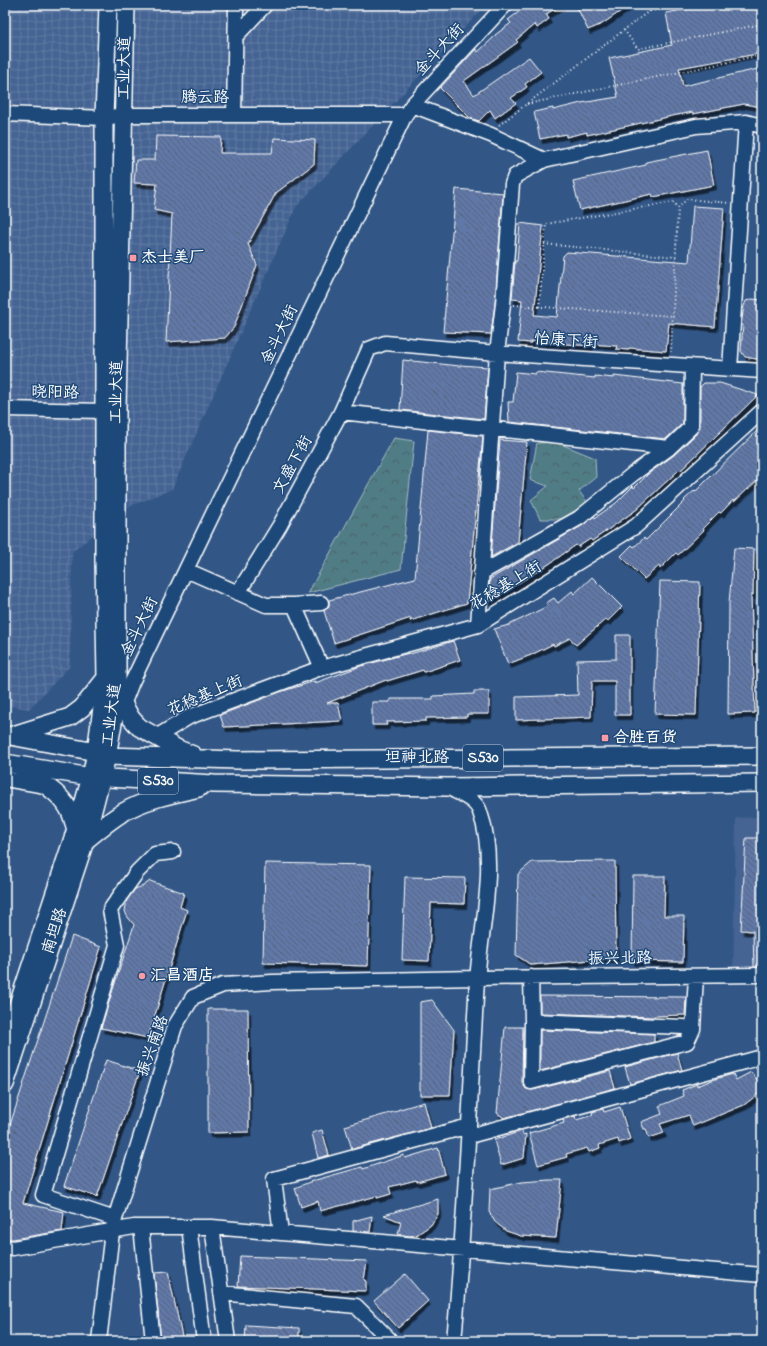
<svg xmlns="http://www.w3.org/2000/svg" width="767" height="1346" font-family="'Indie Flower','LXGW WenKai TC',sans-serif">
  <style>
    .built { fill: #446493 }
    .industrial { fill: url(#industrial-grid) }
    .forest { fill: url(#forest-crowns); stroke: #a8bec2 }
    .building { fill: url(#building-back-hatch); stroke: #fff; filter: url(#shadow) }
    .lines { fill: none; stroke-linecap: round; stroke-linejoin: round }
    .minor-casing { stroke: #fff; stroke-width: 17 }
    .major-casing { stroke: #fff; stroke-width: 20 }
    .path { stroke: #fff; stroke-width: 2; stroke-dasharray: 1 3; stroke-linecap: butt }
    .minor { stroke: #1f4a7a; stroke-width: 14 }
    .major { stroke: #1f4a7a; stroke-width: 17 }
    .poi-dot { fill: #ff9aa2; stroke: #1f4a7a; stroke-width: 1.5 }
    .labels { text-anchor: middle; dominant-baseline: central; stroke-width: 3; stroke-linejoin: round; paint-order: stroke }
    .shield { fill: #1f4a7a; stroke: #bcc9d7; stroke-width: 1 }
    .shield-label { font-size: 15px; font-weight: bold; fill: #fff }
    .street-label { font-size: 16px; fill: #fff; stroke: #1f4a7a }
    .poi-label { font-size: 16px; font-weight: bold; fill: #fff; stroke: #1f4a7a; text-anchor: start }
  </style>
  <defs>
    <pattern id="industrial-grid" width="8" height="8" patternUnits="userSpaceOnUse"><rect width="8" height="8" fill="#446493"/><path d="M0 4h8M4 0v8" fill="none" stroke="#607ba3"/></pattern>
    <pattern id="forest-crowns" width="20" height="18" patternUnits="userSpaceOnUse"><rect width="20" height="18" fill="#507c85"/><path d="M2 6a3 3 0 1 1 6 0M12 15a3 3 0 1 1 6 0" fill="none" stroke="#4e6468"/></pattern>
    <pattern id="building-back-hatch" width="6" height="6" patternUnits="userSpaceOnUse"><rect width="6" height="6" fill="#6078a7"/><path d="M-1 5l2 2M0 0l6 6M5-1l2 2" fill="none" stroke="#56627a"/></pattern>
    <filter id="shadow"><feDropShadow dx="2.5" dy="4.5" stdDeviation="0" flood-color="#0009"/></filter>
  </defs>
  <rect width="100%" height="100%" fill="#325787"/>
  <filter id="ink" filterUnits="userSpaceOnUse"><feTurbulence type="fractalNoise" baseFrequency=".025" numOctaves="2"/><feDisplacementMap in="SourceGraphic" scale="8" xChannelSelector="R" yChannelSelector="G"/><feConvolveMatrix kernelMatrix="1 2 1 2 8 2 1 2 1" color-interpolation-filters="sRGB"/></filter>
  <g filter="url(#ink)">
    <!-- built -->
    <path class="built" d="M762 817V975H733L736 818Z"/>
    <!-- industrial -->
    <path class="industrial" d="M5 5H486L296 207 172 489 126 508 72 552 70 666 29 709 5 705Z"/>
    <!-- forest -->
    <path class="forest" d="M394 438 414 441 401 569 308 593Z
      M556 442 595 458 596 477 579 491 587 502 564 519H540L531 500 548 486 530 480 537 443Z"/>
    <!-- building -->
    <path class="building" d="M528 5H562L546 14 549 19 537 28 535 24 516 40 518 42 464 81 474 95 529 57 541 72 525 84 527 87 511 98 516 103 495 118 490 110 479 121 470 118 440 88 476 49 478 52 495 36V35L511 23 508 20Z
      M576 5H630L602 24 588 30Z
      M710 5H762V51L756 52 757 54 679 68 683 86 762 68V107L744 104 693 114V112L672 116 587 135V132L566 137V134L540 139 534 112 553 108V110L581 103 618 97 609 58 672 45 666 13Z
      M156 136 221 137 220 153H272L274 138 315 140 314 164 276 193 248 244 257 265 234 327 225 338 166 342 172 214 154 210 157 184 134 183 136 160H155Z
      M707 150 714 185 653 197 652 194 580 210 573 181 646 165V162Z
      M456 189 503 193 495 303 491 334 443 332Z
      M693 206 724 208 715 327 669 323 666 351 629 348V350L616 349 617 346 591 344 590 346 531 341V343L518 342 522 300 512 299 515 261H517L520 223 543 226 534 315 557 317 563 256 567 252 689 262Z
      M752 299 762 300V360L745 357 741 351 743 325H741L744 306 746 301Z
      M403 360 460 366V365L488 367 484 419 400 410Z
      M516 372 536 374V372L595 378V376L614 378V376L683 384V423L666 439 509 422 508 402H513Z
      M704 383H720L758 395 680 471 679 470 636 510 592 541 590 539 578 547 576 545 549 564 488 602 490 579 583 525 594 516 595 518 616 503 633 486 634 488 648 474 674 455 697 433 700 427V387Z
      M762 426V476L734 502 733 500 721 513 719 512 703 528 704 530 678 555 676 553 660 569V565L644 579 621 556 632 545 634 547 644 538 646 540 685 501 684 500 694 491 695 492 707 480Z
      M428 430 483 436 467 603 410 621 411 618 334 643 324 611 329 606V600L415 578Z
      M500 440 527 442 518 542 491 557Z
      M734 548 754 549 753 595H751L755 713 728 714 729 603Z
      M592 577 622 607 608 621 606 619 576 645 570 638 554 646 553 644 531 655 508 664 494 629 509 625 548 606 546 603 554 598 558 603 572 591 574 594Z
      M660 581 700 582 696 715 655 714Z
      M616 635H630V715H615V681H592L591 717 516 720V697L578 695 577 660 616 659Z
      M453 641 460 660 424 672 423 670 387 681 386 680 327 703H338L342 721 224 727 220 715 280 692 315 681V683L361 666 409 653 410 654Z
      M474 691H489V714H467V717L426 718V721L386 722 387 725H372V702H390V699H433V696L474 694Z
      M746 838H762V967H754L753 931 741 930Z
      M615 861 616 958 531 965 516 955 518 874 532 862Z
      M265 863 371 865 368 966 263 963Z
      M633 876H665L664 916H684L683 962 632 961Z
      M405 877 465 878 464 904 431 903 429 961 402 960Z
      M150 881 184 893 180 907 187 910 148 1038 101 1028 115 983 134 925 127 916 125 911 127 900 135 889 143 886Z
      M72 936 101 947 23 1203 64 1212 62 1231 13 1239H5V1140Z
      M540 996 686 997 685 1015 654 1016V1017L540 1013Z
      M432 1000 454 1030 450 1095H420V1002Z
      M208 1009H248L249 1132 208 1133Z
      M505 1027H523L522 1082 526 1089 533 1090 610 1071 615 1088 504 1118 497 1113Z
      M540 1030 654 1034V1042L540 1071Z
      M677 1053 682 1070 630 1084 625 1067Z
      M106 1060 140 1071 97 1197 64 1186Z
      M751 1072 762 1087V1091L744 1105 693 1126 689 1115 660 1124 664 1133 649 1138 646 1129H644L641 1122 662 1114 659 1106 684 1096 682 1090 697 1084V1086L715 1079 733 1074 736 1080Z
      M424 1102 431 1128 352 1149 345 1126 397 1111V1110Z
      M620 1107 630 1139 619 1143 618 1139 599 1145 600 1148 589 1152 587 1148 566 1154 567 1157 538 1165 529 1133 564 1123 563 1119 575 1116 576 1120 593 1115 592 1112 603 1109 604 1112Z
      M322 1130 329 1155 318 1158 312 1133Z
      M522 1131 523 1135 526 1134 524 1158 501 1165 494 1140Z
      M438 1148 445 1174 417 1182 416 1180 389 1187 391 1194 377 1198V1196L320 1211 318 1201 301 1207 295 1188 312 1181 362 1167 363 1169 404 1155 405 1158Z
      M549 1180H562L556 1238 521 1236 506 1231 495 1222 489 1212 490 1189 522 1182Z
      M438 1199V1214L431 1225 418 1234 410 1236 398 1234 401 1222 384 1215Z
      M372 1216 370 1232 353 1231V1221Z
      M240 1256 367 1261 364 1280 366 1281V1291L238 1286Z
      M168 1272 183 1341H161L154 1273Z
      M405 1274 428 1301 398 1328 374 1301Z
      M246 1325 299 1328V1341H245Z"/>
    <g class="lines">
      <!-- minor casing -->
      <g class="minor-casing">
        <path id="minor" d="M236 36 265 5
          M412 105 491 135 544 160 696 126 746 122 762 126
          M5 114 104 118 124 115H405
          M234 115 236 5
          M730 369 746 122
          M5 409 104 411
          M341 412 669 448
          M186 570 266 605H294L321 603
          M481 573 579 518 633 474 669 448 691 427 692 366
          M238 593 280 525 341 412 369 349 385 343 497 353 762 371
          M294 605 322 668
          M478 625 497 353 503 304 512 184 515 176 544 160
          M123 705 132 682 194 553 405 115 412 105 505 5
          M156 737 189 717 318 669 478 625 636 526 762 411
          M5 779 46 786
          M448 787C459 794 476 799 480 812 498 863 481 927 477 980 470 1100 465 1221 454 1341
          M531 977 532 1021 684 1027 693 1029 687 1042 531 1082 532 1021
          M693 1029 696 976
          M469 1136 762 1057
          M115 1219 43 1195 117 945 110 910 137 872 155 854 173 852
          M141 1227 153 1341
          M189 1227 204 1341
          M212 1227 228 1341
          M281 1233 274 1179 469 1126
          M5 1247 13 1248 134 1227H212L762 1275
          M221 1293 356 1306 389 1339V1341
          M99 1341 112 1232 115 1219 175 1026 193 997 223 985 272 982 477 978 762 975"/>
      </g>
      <!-- major casing -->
      <g class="major-casing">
        <path id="major" d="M117 693 131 718 139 727 178 749 193 755
          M5 735 96 752 107 756 238 760 762 756
          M13 735 70 717 82 708 105 679
          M5 763 91 777 214 784 448 787 762 783
          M20 767C37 780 63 793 71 814 73 819 74 824 76 829
          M85 841C97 831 109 821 122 813 142 800 176 793 199 788
          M5 1044 76 829 91 777 96 752 106 678 104 560V118L108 5
          M5 1084 85 841 107 756 117 701V408L126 5"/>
      </g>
      <!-- path -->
      <path class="path" d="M650 11 680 5
        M624 30 638 49 762 24
        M527 104 762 55
        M499 125 657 5
        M678 208 687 199 729 203
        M544 244 676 257
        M514 305 673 316
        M539 307 546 224 674 202 678 208 671 352"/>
      <!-- minor -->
      <use href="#minor" class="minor"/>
      <!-- major -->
      <use href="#major" class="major"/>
    </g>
  </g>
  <!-- markers -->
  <g class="poi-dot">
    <rect x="129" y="254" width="8" height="8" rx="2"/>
    <rect x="601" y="734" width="8" height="8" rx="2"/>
    <circle cx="142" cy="976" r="4"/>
  </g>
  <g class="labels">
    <!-- shield labels -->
    <g class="shield">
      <rect x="463" y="745" width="40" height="26" rx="3"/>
      <rect x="138" y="768" width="40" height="26" rx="3"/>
    </g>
    <g class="shield-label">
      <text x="483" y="758">S530</text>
      <text x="158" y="781">S530</text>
    </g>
    <!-- street labels -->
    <g class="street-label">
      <text transform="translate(440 50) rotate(-47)">金斗大街</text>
      <text transform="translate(125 68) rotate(-89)">工业大道</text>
      <text x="205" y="98">腾云路</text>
      <text transform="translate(280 335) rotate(-64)">金斗大街</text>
      <text transform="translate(566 341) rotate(4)">怡康下街</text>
      <text transform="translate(117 392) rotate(-89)">工业大道</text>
      <text transform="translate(55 393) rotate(1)">晓阳路</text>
      <text transform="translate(293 465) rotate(-61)">文盛下街</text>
      <text transform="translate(506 586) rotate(-31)">花稔基上街</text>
      <text transform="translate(140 627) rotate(-64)">金斗大街</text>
      <text transform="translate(205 696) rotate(-23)">花稔基上街</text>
      <text transform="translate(112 715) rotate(-83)">工业大道</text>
      <text x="417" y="758">坦神北路</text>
      <text transform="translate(55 931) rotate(-72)">南坦路</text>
      <text transform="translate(620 959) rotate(-1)">振兴北路</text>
      <text transform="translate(153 1046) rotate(-70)">振兴南路</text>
    </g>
    <!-- poi labels -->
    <g class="poi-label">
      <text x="141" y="258">杰士美厂</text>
      <text x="613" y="738">合胜百货</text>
      <text x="150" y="976">汇昌酒店</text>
    </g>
  </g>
  <!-- margin -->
  <rect width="767" height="1346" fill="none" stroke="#1f4a7a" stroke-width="20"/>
  <rect x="10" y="10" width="747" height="1326" fill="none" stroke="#fff" stroke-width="1.5" filter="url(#ink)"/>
</svg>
